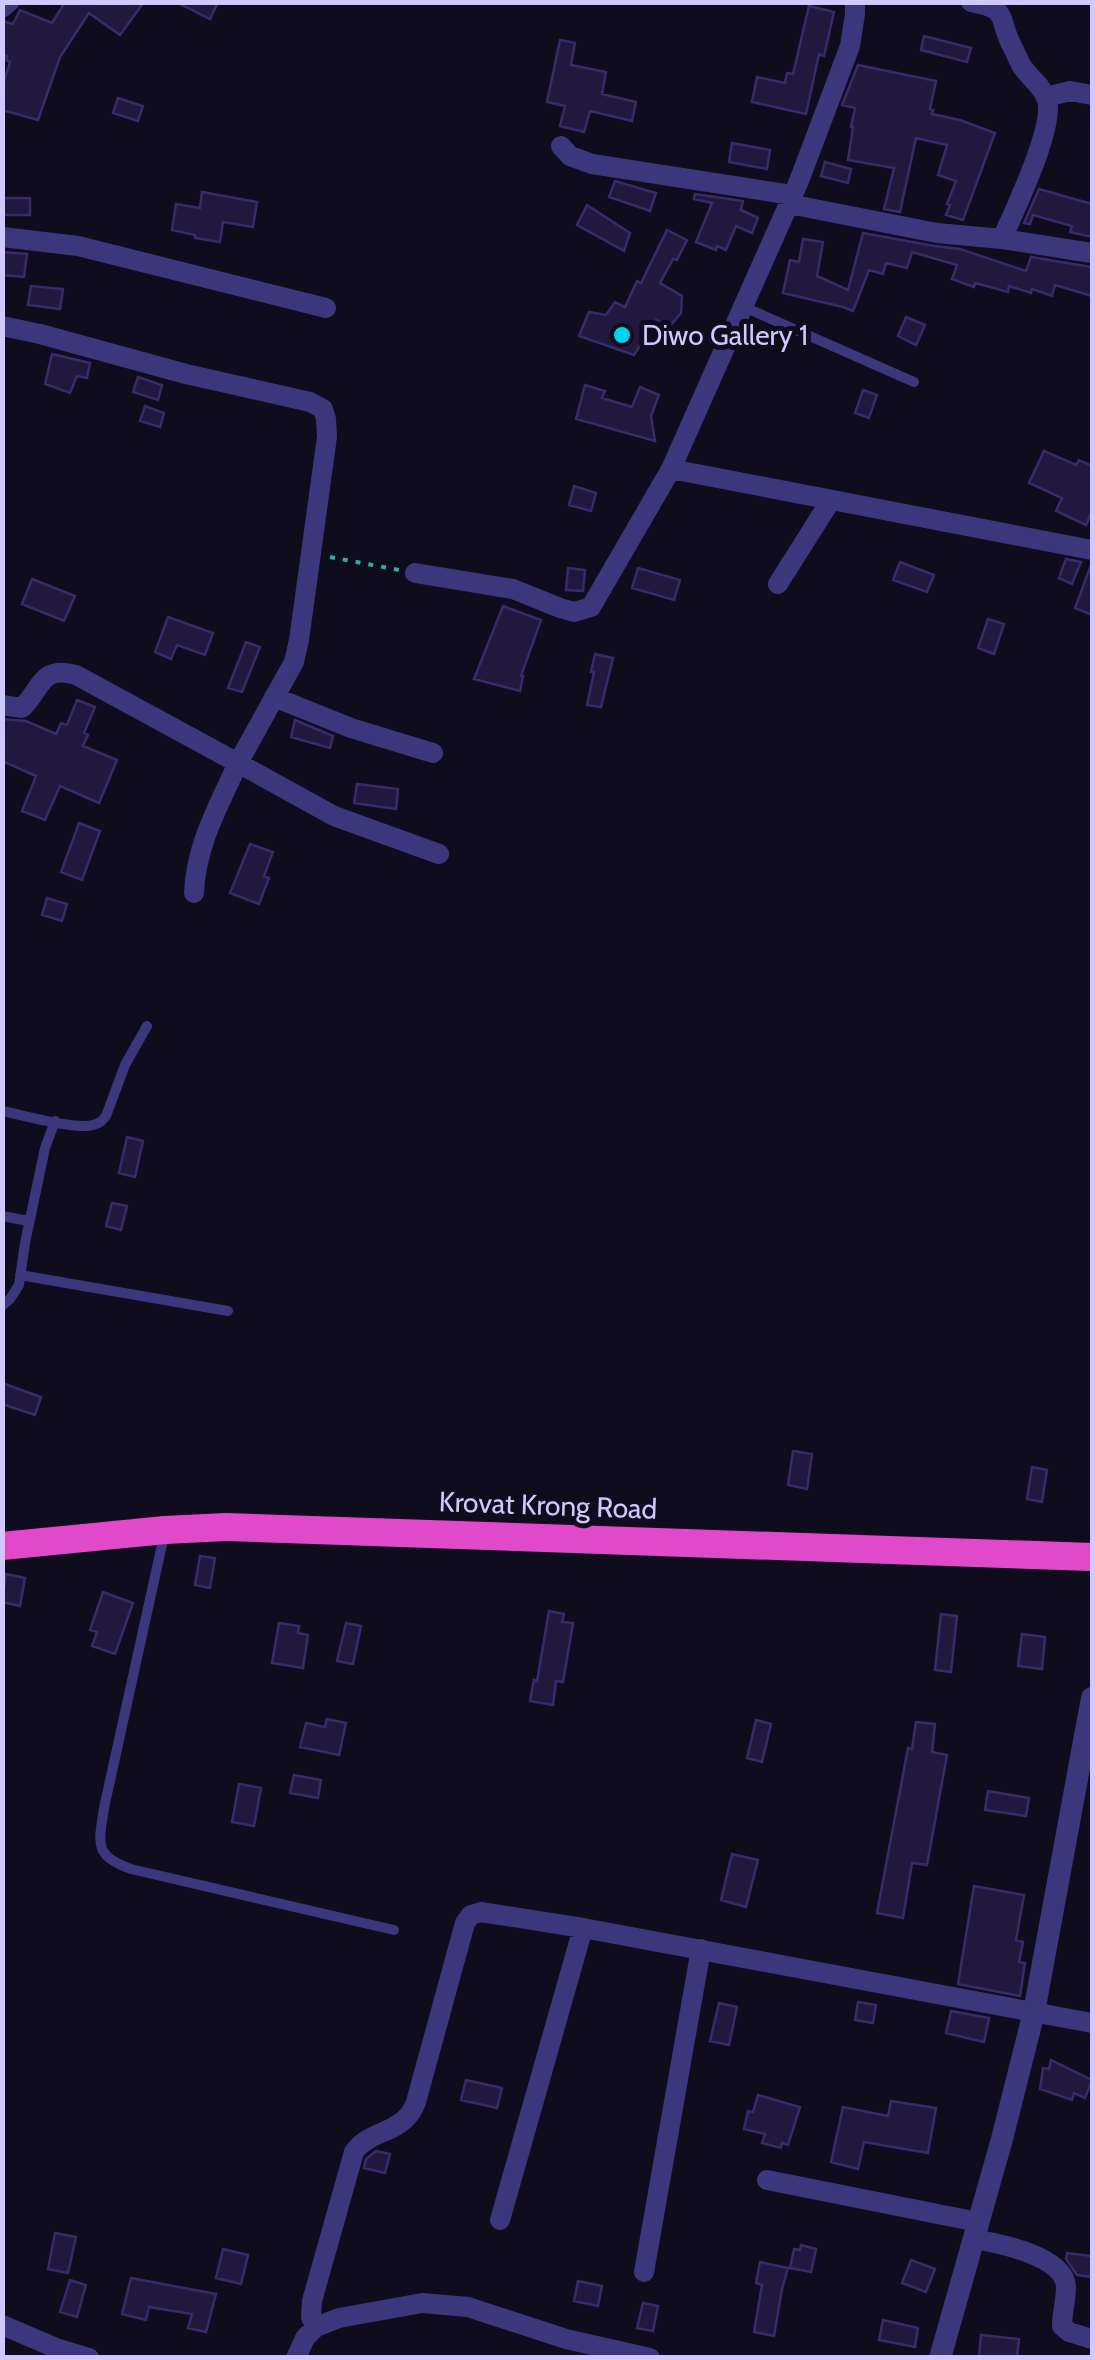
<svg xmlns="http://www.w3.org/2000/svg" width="1095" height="2360" font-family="Cabin,sans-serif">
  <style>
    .building { fill: #21183e; stroke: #392a6a; stroke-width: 2.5 }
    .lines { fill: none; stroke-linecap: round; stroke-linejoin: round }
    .path { stroke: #2dada9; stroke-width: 4; stroke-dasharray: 5 8; stroke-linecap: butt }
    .service { stroke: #3c377c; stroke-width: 10 }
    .minor { stroke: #3c377c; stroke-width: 20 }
    .tertiary { stroke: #3c377c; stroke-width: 22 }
    .trunk { stroke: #e04aca; stroke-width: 28 }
    .poi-dot { fill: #02d2f1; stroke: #0f0c1d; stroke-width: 4 }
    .labels { text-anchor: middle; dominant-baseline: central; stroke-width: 10; stroke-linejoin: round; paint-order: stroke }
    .poi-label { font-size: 28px; fill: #d0c8ff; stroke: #0f0c1d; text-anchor: start }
    .street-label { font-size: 28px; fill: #d0c8ff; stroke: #0f0c1d }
  </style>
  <rect width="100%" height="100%" fill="#0f0c1d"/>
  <!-- building -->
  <path class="building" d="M65 2H144L120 35 89 13 60 57 38 120 2 110V88L10 62 6 60 7 56 2 54V21L13 24 20 10 52 23Z
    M176 2H218L210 19Z
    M809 6 834 12 824 56 819 54 806 114 752 102 757 77 785 83 787 73 793 74Z
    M924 36 971 48 967 62 921 50Z
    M560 40 575 43 571 65 606 72 602 94 636 102 632 121 590 111 584 132 560 126 565 106 547 102Z
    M858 65 936 81 930 109 933 110 932 114 960 120 995 133 963 220 946 215 950 205 947 204 956 181 938 175 947 145 916 138 900 212 884 209 894 168 848 160 853 127H851L855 108 842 105Z
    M118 98 143 106 138 121 113 113Z
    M732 143 770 150 767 169 729 162Z
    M825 162 851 169 848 183 821 176Z
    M615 181 656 193 650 211 609 197Z
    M1039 189 1092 204V237L1070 232 1072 226 1033 215 1030 224 1024 223Z
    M202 192 257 202 253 227 223 222 220 242 195 238V235L172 230 176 204 200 208Z
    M695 194 743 201 741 210 758 218 752 233 736 226 726 250 717 246 716 250 696 242 712 203 694 199Z
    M2 198H30V215H2Z
    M587 205 630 233 624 251 577 225Z
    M667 230 687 240 677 260 673 259 660 283 682 296 681 313 670 326 656 320 634 355 579 336 589 312 606 315 615 302 625 307 637 281 641 283Z
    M863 233 934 246 960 249 1026 271 1031 257 1091 267H1092V296L1055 285 1052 296 1032 289 1031 293 1009 286 1008 292 975 283 974 287 952 279 957 265 912 252 907 268 886 263 883 274 869 270 853 311 843 307 783 293 790 260 799 262 803 239 823 242 817 276 848 290Z
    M2 252 27 254 24 277 2 275Z
    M31 286 63 289 60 309 28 305Z
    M906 317 925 325 916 345 898 336Z
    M52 354 90 363 87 378 77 376 70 393 45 384Z
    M138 377 162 385 158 400 133 392Z
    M585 385 605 391 602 398 632 407 640 387 659 395 651 416 655 441 576 419Z
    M863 390 877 395 869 418 855 413Z
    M145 406 164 413 160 427 140 421Z
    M1044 451 1076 465 1079 460 1092 466V511L1086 525 1056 511 1062 498 1029 483Z
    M574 486 596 493 591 511 569 505Z
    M1066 559 1081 562 1072 584 1059 578Z
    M900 562 934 575 927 592 893 580Z
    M1091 565H1092V615L1075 608Z
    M568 568 585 570 583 591 566 590Z
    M638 568 680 580 674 600 632 588Z
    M32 579 75 596 64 621 22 604Z
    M503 606 541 620 521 676H523L520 691 474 679Z
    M168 617 213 633 205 655 177 645 171 659 155 652Z
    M988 619 1004 624 994 654 978 648Z
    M246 642 260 647 242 692 228 688Z
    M595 654 613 658 601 707 587 705 594 672H591Z
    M77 700 95 707 84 733 88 735 83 746 117 760 99 803 60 786 45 820 22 811 36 776 2 761V719L26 721 56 734 61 723 67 725Z
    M295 720 333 736 330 748 291 737Z
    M357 784 398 789 396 809 354 803Z
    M79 823 100 831 82 880 61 872Z
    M250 844 273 852 264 876 269 878 259 904 230 893Z
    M47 898 67 904 62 921 42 915Z
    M127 1137 143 1141 135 1177 119 1173Z
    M112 1203 127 1206 121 1230 106 1226Z
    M2 1383 41 1397 35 1415 2 1404Z
    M793 1451 812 1454 807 1489 788 1485Z
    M1032 1467 1047 1470 1042 1502 1027 1499Z
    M200 1556 215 1558 210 1588 195 1585Z
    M6 1574 25 1578 20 1606 2 1602Z
    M103 1592 133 1603 115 1654 92 1646 97 1632 90 1630Z
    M549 1611 564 1614 562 1622 573 1623 563 1682 556 1681 553 1705 530 1701 534 1680 537 1681Z
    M941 1614 957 1616 951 1672 935 1670Z
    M279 1623 299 1626 298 1633 308 1635 303 1668 272 1663Z
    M346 1623 361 1626 353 1664 337 1661Z
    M1022 1634 1045 1637 1042 1669 1018 1666Z
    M327 1719 346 1723 339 1755 300 1747 306 1723 325 1727Z
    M756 1720 771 1724 762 1762 747 1758Z
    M916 1722 935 1724 932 1752 947 1755 927 1865 912 1863 903 1918 877 1913 908 1748 912 1749Z
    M294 1775 321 1780 318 1798 290 1793Z
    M239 1784 261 1788 254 1826 232 1822Z
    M988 1791 1029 1798 1026 1816 985 1810Z
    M732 1854 758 1860 746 1907 721 1900Z
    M974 1886 1024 1895 1016 1940 1023 1942 1019 1962 1025 1963 1020 1996 958 1984Z
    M858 2002 876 2005 873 2023 855 2020Z
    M719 2003 737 2007 729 2045 710 2041Z
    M951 2011 989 2018 984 2042 946 2033Z
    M1051 2060 1092 2080 1085 2098 1074 2093 1072 2100 1040 2089 1043 2068 1049 2069Z
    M466 2080 502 2088 497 2108 461 2100Z
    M758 2095 800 2107 788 2145 782 2143 781 2148 762 2143 765 2134 744 2129 748 2111 753 2112Z
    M891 2101 936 2108 928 2153 864 2142 858 2169 831 2162 843 2107 888 2116Z
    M376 2151 390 2154 385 2173 364 2168 366 2159Z
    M55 2233 76 2237 68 2273 48 2269Z
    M801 2245 816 2249 811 2272 790 2268 794 2249 800 2250Z
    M223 2249 248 2255 241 2284 216 2278Z
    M1067 2253 1092 2256V2277L1077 2275 1066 2259Z
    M911 2260 935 2269 926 2292 902 2283Z
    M760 2262 788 2268 782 2289 774 2336 754 2332 762 2285 756 2283Z
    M131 2278 216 2294 206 2332 188 2328 192 2314 149 2307 146 2320 122 2314Z
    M70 2280 86 2285 77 2317 60 2312Z
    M578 2281 602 2286 598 2306 574 2301Z
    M643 2303 658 2306 653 2331 637 2328Z
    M883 2320 918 2328 915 2347 879 2340Z
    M981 2335 1019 2339 1017 2358H979Z"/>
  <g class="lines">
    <!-- path -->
    <path class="path" d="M330 557 399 570"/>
    <!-- service -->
    <path class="service" d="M744 307 914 382
      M2 1111C23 1115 76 1130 93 1125 100 1123 101 1122 106 1116L125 1065 147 1026
      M2 1216 29 1221
      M20 1275 228 1311
      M2 1306 10 1299 19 1285 25 1243 45 1148 55 1121
      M165 1531 104 1808C99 1843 93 1856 131 1869L394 1930"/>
    <!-- minor -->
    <path class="minor" d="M971 2C1012 10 996 17 1013 48 1017 55 1019 63 1024 69 1032 80 1043 87 1047 100 1055 127 1014 211 1002 239
      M2 8 9 2
      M1046 97 1070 91 1092 95
      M561 146 570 156 592 164 792 195
      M789 204 937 233 1002 239 1092 253
      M2 237 78 246 326 308
      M2 326 40 334 186 374 310 402 323 409 326 419 327 437 299 640 294 662 238 763 76 675C41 665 42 688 22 708L2 705
      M671 469 1092 550
      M415 573 513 589 560 608 574 612 591 607 671 469 799 181 850 46 855 14V2
      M778 584 831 500
      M274 697 351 728 433 753
      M194 893C196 845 218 807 238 763L334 816 439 854
      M767 2180 978 2222
      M500 2220 583 1928 1092 2023
      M973 2239C998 2243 1065 2256 1066 2287 1066 2300 1062 2313 1062 2326L1069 2332 1092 2339
      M644 2272 701 1949
      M2 2325 56 2348 89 2358
      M316 2327 311 2317 312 2301 354 2152C368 2132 394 2133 408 2116 412 2112 414 2107 416 2102L465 1923 471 1915 481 1912 583 1928
      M296 2358 305 2338 316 2327 339 2318 422 2303 468 2307 566 2339 650 2358"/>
    <!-- tertiary -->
    <path class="tertiary" d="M940 2358 1002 2139 1034 2012 1092 1698"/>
    <!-- trunk -->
    <path class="trunk" d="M2 1546 165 1530 226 1527 1092 1557"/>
  </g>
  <!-- markers -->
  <circle class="poi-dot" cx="622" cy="335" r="10"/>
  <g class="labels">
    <!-- poi labels -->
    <g class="poi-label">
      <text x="642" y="335">Diwo Gallery 1</text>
    </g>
    <!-- street labels -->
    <g class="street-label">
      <text transform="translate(548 1505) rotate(2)">Krovat Krong Road</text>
    </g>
  </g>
  <!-- border -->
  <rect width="1095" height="2360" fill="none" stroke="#d0c8ff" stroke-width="10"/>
</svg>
